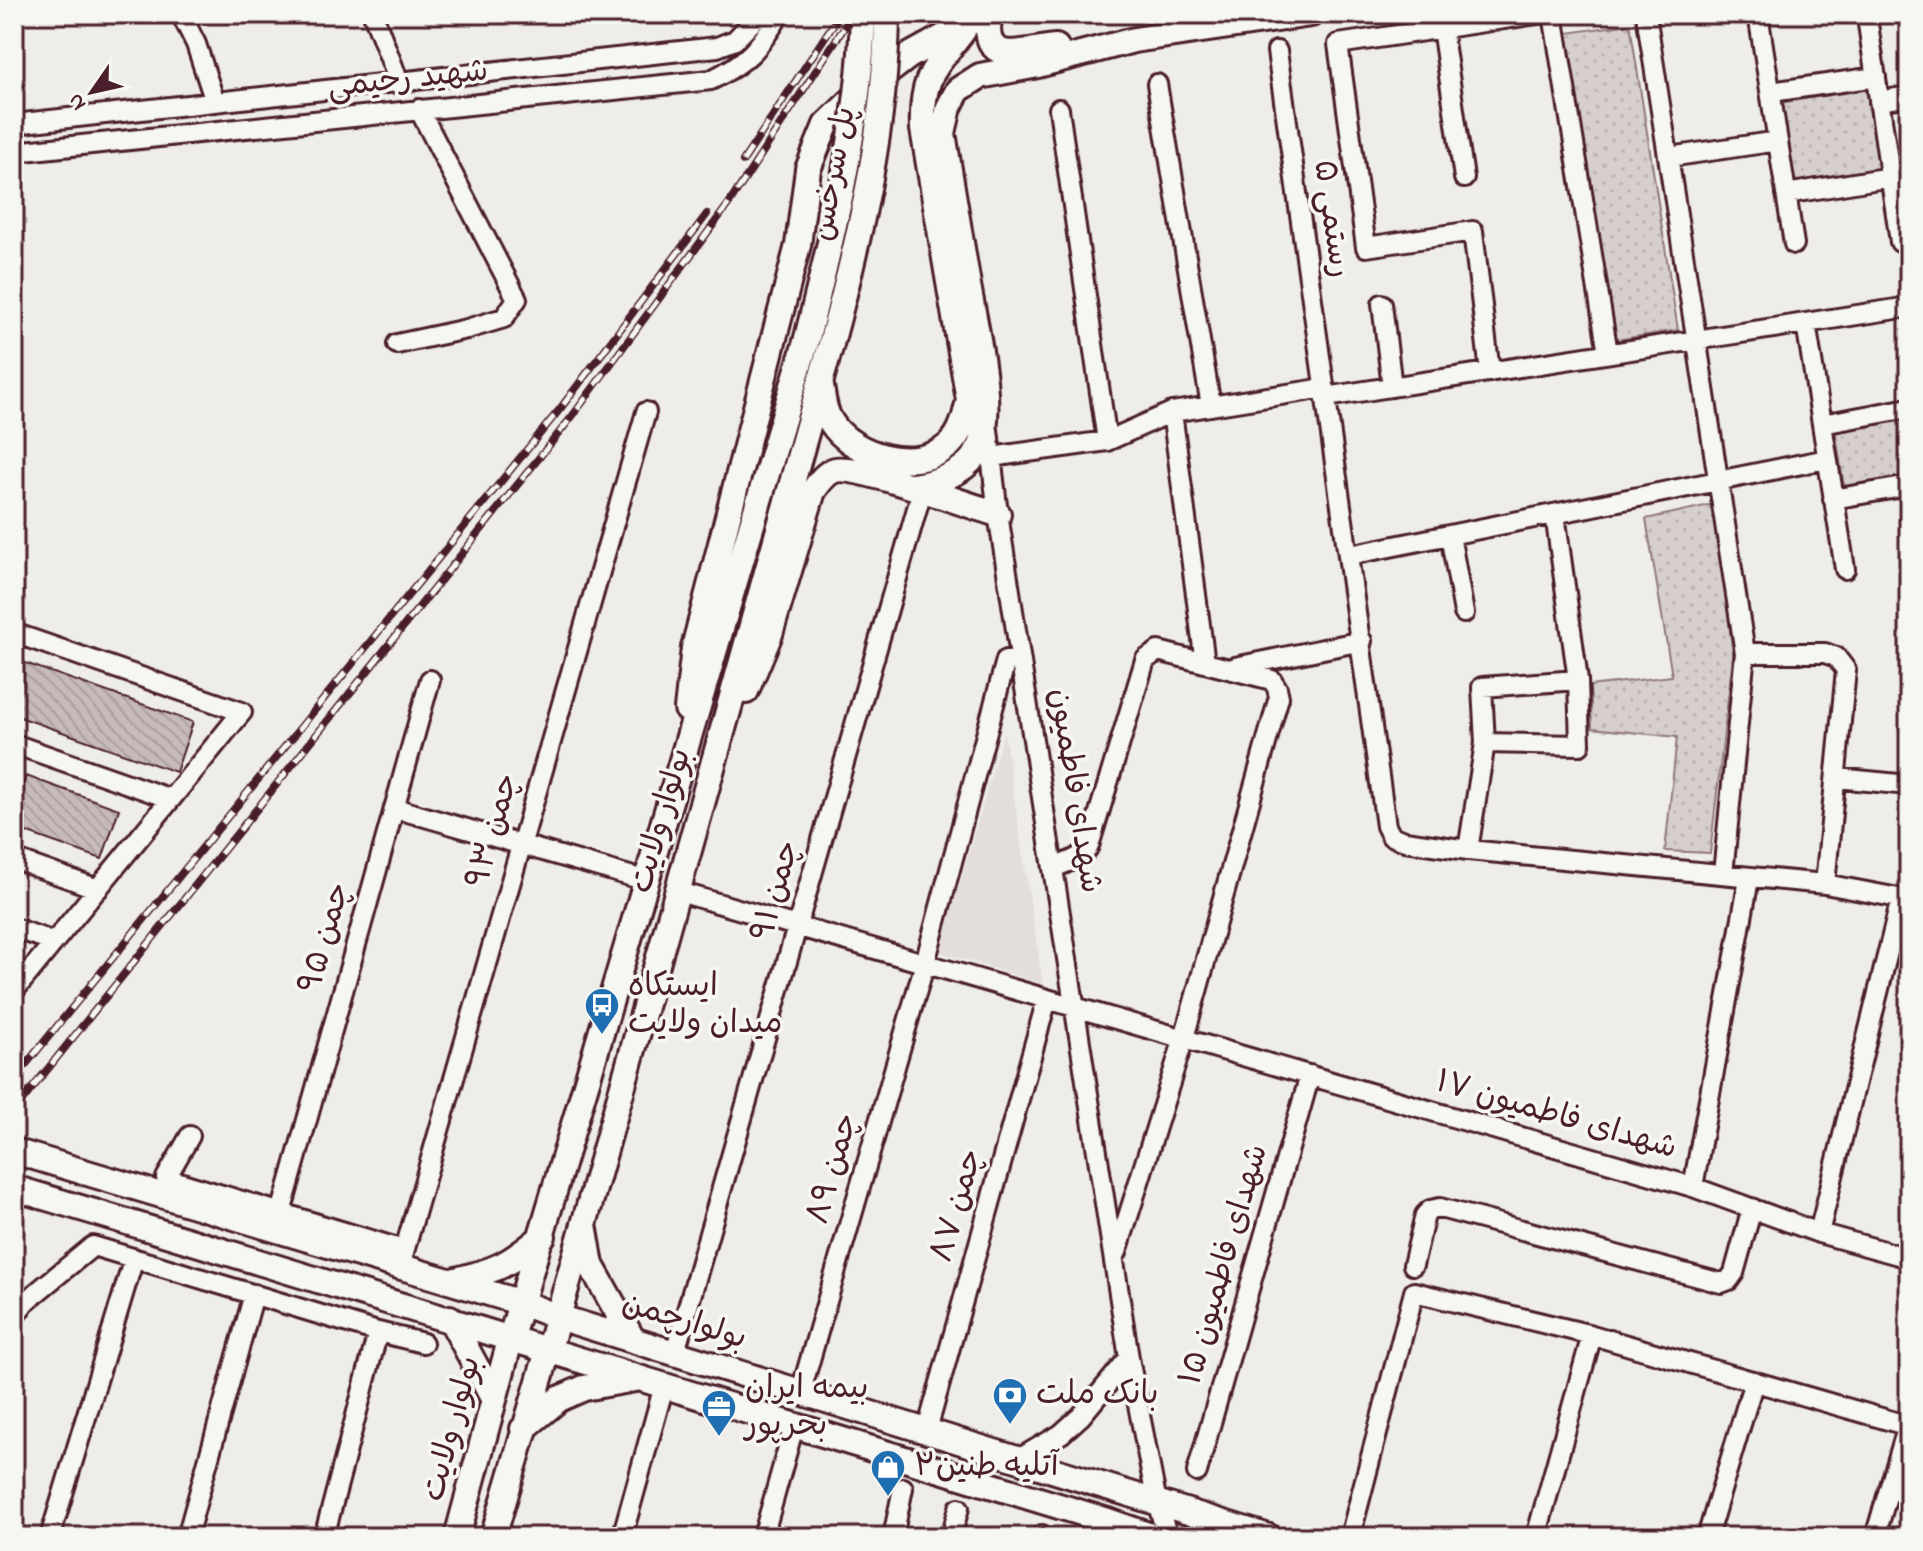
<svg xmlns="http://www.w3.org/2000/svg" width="1923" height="1551" font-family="'Indie Flower','Playpen Sans Arabic',sans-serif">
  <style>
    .built { fill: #e3dedc }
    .park { fill: url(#park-dots); stroke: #90777c; stroke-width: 2 }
    .building { fill: url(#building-back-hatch); stroke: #4a1f2b; stroke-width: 2 }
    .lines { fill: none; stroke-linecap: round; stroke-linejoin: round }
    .minor-casing { stroke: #4a1f2b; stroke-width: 24 }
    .major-casing { stroke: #4a1f2b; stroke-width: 30 }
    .minor { stroke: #f6f6f2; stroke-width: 18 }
    .major { stroke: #f6f6f2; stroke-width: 24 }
    .rail-casing { stroke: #4a1f2b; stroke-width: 8 }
    .rail { stroke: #f6f6f2; stroke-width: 5; stroke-dasharray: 15; stroke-linecap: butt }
    .major-bridge-casing { stroke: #4a1f2b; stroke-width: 30; stroke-linecap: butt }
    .major-bridge { stroke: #f6f6f2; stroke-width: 24 }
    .labels { text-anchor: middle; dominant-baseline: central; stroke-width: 7; stroke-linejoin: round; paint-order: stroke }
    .street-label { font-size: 32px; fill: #4a1f2b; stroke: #f6f6f2 }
    .poi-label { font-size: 32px; fill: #4a1f2b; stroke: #f6f6f2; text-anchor: start }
  </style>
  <defs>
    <pattern id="park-dots" width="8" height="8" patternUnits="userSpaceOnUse" patternTransform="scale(2)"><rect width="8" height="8" fill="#d7cfce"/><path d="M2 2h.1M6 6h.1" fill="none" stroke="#bab1b1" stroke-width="1.8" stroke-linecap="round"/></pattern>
    <pattern id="building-back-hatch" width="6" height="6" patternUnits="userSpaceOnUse" patternTransform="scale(2)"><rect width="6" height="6" fill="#c6babb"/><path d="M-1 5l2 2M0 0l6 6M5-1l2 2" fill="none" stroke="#ac9fa1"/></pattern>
  </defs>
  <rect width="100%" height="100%" fill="#efedea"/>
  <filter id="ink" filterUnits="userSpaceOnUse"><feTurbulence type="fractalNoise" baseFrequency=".0125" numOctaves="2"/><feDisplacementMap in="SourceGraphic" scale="16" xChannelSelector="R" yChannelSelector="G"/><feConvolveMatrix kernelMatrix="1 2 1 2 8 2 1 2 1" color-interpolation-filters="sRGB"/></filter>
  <g filter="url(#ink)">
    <!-- built -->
    <path class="built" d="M1004 731 1043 984 940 952Z"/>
    <!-- park -->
    <path class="park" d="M1630 24 1678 330 1616 340 1567 33Z
      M1866 89 1879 168 1793 182 1780 103Z
      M1909 415V478L1844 487 1835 428Z
      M1714 504 1733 655 1710 853 1665 851 1677 737 1592 728 1590 686 1672 676 1646 519Z"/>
    <!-- building -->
    <path class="building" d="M14 659 193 722 176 772 14 715Z
      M26 776 119 809 102 859 14 828V809Z"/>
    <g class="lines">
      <!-- minor casing -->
      <g class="minor-casing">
        <path id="minor" d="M181 14 196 44 215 102
          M373 14 399 82
          M1553 14 1608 353
          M1646 14 1745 653 1723 874
          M1758 14 1794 244
          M1868 24 1900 242
          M1442 28 1464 178
          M1277 51 1386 826 1391 836 1405 841 1468 850 1825 884 1909 900
          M1157 84 1211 406
          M1771 92 1876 77
          M1879 101 1909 96
          M1059 109 1107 441
          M14 124 717 47 735 40 760 14
          M14 152 711 80C748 62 759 48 780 14
          M1669 157 1778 141
          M1786 194 1891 177
          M1382 304 1392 387
          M1806 323 1845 569
          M397 344 467 329 504 318 517 299 419 109
          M1490 372 1473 231 1366 247 1338 44 1538 14
          M1326 397 1909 307
          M1172 412 1205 663
          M1822 424 1909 408
          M988 430 998 514 1129 1358 1157 1503 1168 1537
          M991 457 1107 441 1172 412 1325 388
          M1833 499 1909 486
          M1450 535 1464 613
          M1350 555 1827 459
          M14 633 242 712 14 991
          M1745 653H1825L1836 657 1846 670 1825 884
          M1235 667 1362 641
          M1485 743 1580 745 1578 680 1555 514
          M14 744 171 799
          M1837 778 1909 785
          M394 808 647 881
          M1468 850 1485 743 1482 687 1578 680
          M14 859 98 889
          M1054 868C1066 862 1083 859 1089 846L1145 660 1158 651 1272 680 1277 688 1279 697 1184 1038 1117 1252
          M676 891 1693 1187 1819 1233 1909 1258
          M14 928 54 942
          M190 1136 166 1178 404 1250
          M1693 1187 1749 879
          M281 1213 430 680
          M1819 1233 1901 899
          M1413 1265 1425 1215 1430 1210 1440 1208 1721 1283 1729 1280 1734 1273 1752 1208
          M400 1266 646 412
          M14 1317 25 1302 93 1246 378 1332 423 1343
          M675 1352 922 491
          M801 1391 925 963 1006 660
          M927 1430 1047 999
          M1020 1458 1061 1434 1081 1416 1129 1358
          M1197 1472 1310 1075
          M952 1533 959 1508
          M50 1537 134 1258
          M187 1537 254 1294
          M324 1537 378 1332
          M622 1537 664 1386
          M763 1537 794 1426
          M893 1537 903 1488
          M1041 1537 1042 1535
          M1350 1537 1414 1292 1592 1335 1909 1426
          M1536 1537 1592 1335
          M1707 1537 1754 1381
          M1875 1537 1908 1425"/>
      </g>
      <!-- major casing -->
      <g class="major-casing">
        <path id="major" d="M991 14C986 27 986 48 1004 52 1015 55 1043 48 1056 47
          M821 386C823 399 824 411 831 422 852 456 917 474 949 445 962 433 965 417 969 400L923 129C921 77 933 70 963 31
          M913 486C938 482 968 473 979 448 996 410 975 326 968 285 960 234 951 184 943 133L949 107 958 90 980 76 1038 65 1134 40 1311 14
          M746 691 770 634 813 491C819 483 825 473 835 470 856 464 969 506 998 514
          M687 709 694 648 798 245 808 169 826 125 854 98 909 56 985 14
          M14 1151 522 1303 558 1317 1269 1537
          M14 1188C379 1297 743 1409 1108 1521L1154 1537
          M585 1230 591 1265 633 1340
          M452 1281C497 1270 507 1266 543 1236
          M450 1318 494 1400
          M523 1429 559 1399 584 1388 635 1379
          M457 1537 511 1337 806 342
          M493 1537 558 1317 831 344"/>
      </g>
      <!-- minor -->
      <use href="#minor" class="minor"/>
      <!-- major -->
      <use href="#major" class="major"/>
      <!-- rail casing -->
      <g class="rail-casing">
        <path id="rail" d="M743 161 840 14
          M14 1079 560 409 707 214
          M14 1111 571 418 730 202 853 14"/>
      </g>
      <!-- rail -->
      <use href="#rail" class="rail"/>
      <!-- major-bridge casing -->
      <g class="major-bridge-casing">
        <path id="major-bridge" d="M806 342C833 234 860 126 863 14
          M831 344C860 236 886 126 887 14"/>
      </g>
      <!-- major-bridge -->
      <use href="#major-bridge" class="major-bridge"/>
    </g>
  </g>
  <!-- icons -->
  <defs>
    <g id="bus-pin" transform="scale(1.8)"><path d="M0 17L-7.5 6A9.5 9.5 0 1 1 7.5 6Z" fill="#1f6fb2" stroke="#f6f6f2"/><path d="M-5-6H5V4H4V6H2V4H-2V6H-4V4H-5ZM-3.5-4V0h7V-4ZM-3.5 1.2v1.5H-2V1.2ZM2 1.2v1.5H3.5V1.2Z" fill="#fff"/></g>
    <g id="bank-pin" transform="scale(1.8)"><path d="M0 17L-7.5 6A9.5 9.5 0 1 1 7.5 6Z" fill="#1f6fb2" stroke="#f6f6f2"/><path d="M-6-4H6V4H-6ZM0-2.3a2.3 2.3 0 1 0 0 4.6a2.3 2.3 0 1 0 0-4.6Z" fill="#fff"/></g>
    <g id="office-pin" transform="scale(1.8)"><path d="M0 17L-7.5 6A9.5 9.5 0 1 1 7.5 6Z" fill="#1f6fb2" stroke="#f6f6f2"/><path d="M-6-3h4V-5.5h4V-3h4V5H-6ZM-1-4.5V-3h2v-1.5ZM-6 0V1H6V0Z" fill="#fff"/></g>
    <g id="shop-pin" transform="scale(1.8)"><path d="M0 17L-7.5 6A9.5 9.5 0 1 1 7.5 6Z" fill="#1f6fb2" stroke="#f6f6f2"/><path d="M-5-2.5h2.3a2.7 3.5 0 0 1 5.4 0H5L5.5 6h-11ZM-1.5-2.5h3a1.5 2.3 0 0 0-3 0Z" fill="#fff"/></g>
  </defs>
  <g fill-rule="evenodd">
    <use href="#bus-pin" x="602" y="1005"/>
    <use href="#bank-pin" x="1010" y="1395"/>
    <use href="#office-pin" x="719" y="1407"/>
    <use href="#shop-pin" x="888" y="1467"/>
  </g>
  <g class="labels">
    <!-- street labels -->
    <g class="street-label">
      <text transform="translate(408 80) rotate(-6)">شهید رحیمی</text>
      <text transform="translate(835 174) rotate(-80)">پل سرخس</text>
      <text transform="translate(1331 219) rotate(82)">رستمی ۵</text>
      <text transform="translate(1074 791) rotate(81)">شهدای فاطمیون</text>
      <text transform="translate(662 821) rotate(-74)">بولوار ولایت</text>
      <text transform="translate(494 831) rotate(-74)">چمن ۹۳</text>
      <text transform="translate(777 891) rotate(-74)">چمن ۹۱</text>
      <text transform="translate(326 938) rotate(-74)">چمن ۹۵</text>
      <text transform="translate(1556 1116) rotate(16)">شهدای فاطمیون ۱۷</text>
      <text transform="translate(834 1169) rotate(-74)">چمن ۸۹</text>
      <text transform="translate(958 1206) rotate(-74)">چمن ۸۷</text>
      <text transform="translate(1225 1265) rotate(-74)">شهدای فاطمیون ۱۵</text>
      <text transform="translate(684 1322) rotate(17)">بولوارچمن</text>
      <text transform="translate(453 1429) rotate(-75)">بولوار ولایت</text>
    </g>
    <!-- poi labels -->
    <g class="poi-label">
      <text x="628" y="987">ایستکاه<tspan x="628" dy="37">میدان ولایت</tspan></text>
      <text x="745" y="1389">بيمه ايران<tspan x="745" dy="37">بحرپور</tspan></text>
      <text x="1036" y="1395">بانک ملت</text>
      <text x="914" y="1467">آتلیه طنین۲</text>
    </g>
  </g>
  <!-- margin -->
  <rect width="1923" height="1551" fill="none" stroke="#f6f6f2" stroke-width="48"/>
  <rect x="24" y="24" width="1875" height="1503" fill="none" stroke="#4a1f2b" stroke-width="3" filter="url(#ink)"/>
  <!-- north arrow -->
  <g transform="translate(92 92) rotate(236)" stroke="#f6f6f2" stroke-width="6" paint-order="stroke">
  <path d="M0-6L14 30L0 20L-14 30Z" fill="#4a1f2b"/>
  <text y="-12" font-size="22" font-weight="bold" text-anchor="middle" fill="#4a1f2b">N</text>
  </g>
</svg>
